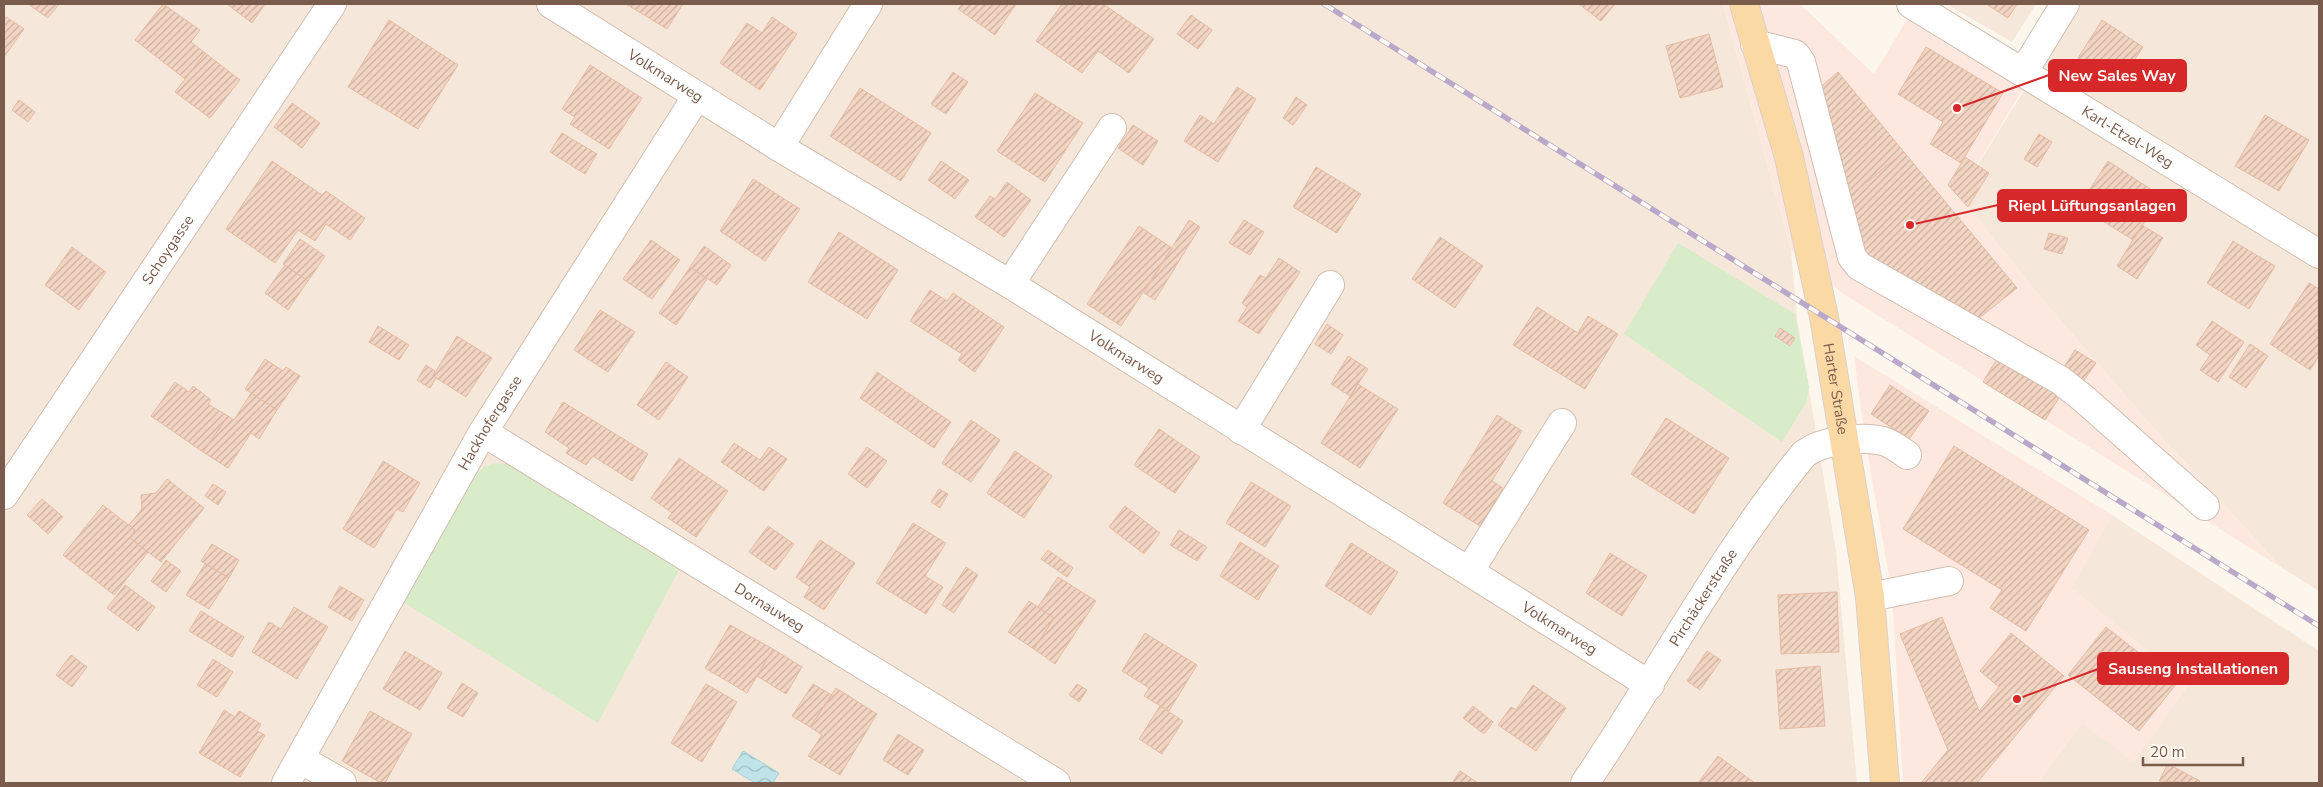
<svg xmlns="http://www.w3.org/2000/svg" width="2323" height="787" font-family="'Nunito Sans',sans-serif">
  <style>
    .residential { fill: #f5e8da }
    .commercial { fill: #fde8e0 }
    .green { fill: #d8ecc9 }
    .water { fill: url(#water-waves); stroke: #a5d3da }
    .building { fill: url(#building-hatch); stroke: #e6bba3 }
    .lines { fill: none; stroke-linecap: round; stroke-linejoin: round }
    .minor-casing { stroke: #d1beb0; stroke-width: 30 }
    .major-casing { stroke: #dad1cd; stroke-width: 30 }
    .minor { stroke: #fff; stroke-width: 28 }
    .major { stroke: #fbd9a5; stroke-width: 28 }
    .rail-casing { stroke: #b9a8c9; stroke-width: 5.5 }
    .rail { stroke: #fffaf3; stroke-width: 4; stroke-dasharray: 11; stroke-linecap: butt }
    .labels { text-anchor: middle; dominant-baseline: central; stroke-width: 4.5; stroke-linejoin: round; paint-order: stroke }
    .street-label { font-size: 15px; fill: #7a5c4d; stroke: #fffaf3 }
    .leader { fill: none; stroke: #d62828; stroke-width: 2 }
    .callout-dot { fill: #d62828; stroke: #fffaf3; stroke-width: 2 }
    .callout { fill: #d62828; stroke: #d62828; stroke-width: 2 }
    .callout-label { font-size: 16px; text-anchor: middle; font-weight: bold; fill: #fff }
  </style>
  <defs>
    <pattern id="water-waves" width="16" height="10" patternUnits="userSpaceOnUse" patternTransform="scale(1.25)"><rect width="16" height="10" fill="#bfe3e8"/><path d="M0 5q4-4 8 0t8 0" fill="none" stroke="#a0bbbe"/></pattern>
    <pattern id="building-hatch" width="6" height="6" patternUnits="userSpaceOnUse" patternTransform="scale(1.25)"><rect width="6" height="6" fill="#f3d5c3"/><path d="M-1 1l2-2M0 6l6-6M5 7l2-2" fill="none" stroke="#cab0a1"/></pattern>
  </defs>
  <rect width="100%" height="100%" fill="#fdf6ec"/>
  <!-- residential -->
  <path class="residential" d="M4 4H1723L1791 250 1797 318 1836 551 1857 783H4Z
    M1946 4H2036L2012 42Z
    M2078 4H2319V591L2282 568 2163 439 2047 305 1968 207 1977 166Z
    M2112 515 2319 651V783H2038L2082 723 2071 588Z"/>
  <!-- commercial -->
  <path class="commercial" d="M1723 4H1800L1874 74 1908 18 2023 89 1977 165 1989 173 1968 207 2047 305 2163 439 2282 568 1842 293 1791 250Z
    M1854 356 2112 515 2072 588 2189 685 2134 762 2082 723 2038 783H1903L1892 593 1865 439Z"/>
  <!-- green -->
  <path class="green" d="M1678 243 1795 314 1809 387 1806 403 1782 442 1624 334Z
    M494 463 510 464 679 570 598 723 400 600 469 481 484 467Z"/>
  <!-- water -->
  <path class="water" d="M743 751 779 773 773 783H755L732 769Z"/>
  <!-- building -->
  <path class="building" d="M28 4H59L48 18Z
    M163 4 200 30 191 42 205 53 185 79 135 40Z
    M227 4H265L252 23Z
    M626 4H683L667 29Z
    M962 4H1016L995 35 958 9Z
    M1062 4H1103L1154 39 1129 73 1098 51 1082 73 1036 41Z
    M1579 4H1615L1601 21Z
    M1986 4H2017L2008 18Z
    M1191 15 1212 30 1198 49 1177 34Z
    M6 17 24 29 4 57V21Z
    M772 17 797 34 760 90 720 63 747 23 762 33Z
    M389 20 458 65 418 129 348 87Z
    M2102 20 2143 47 2119 84 2078 58Z
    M1709 34 1723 87 1680 98 1666 46Z
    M1926 47 2003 93 1961 163 1930 144 1943 122 1898 94Z
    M205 53 240 80 210 118 175 92Z
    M590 65 642 98 609 149 570 124 575 117 562 109Z
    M953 72 968 82 946 114 931 104Z
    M1838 72 1904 152 1847 198 1817 90Z
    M1237 87 1256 99 1218 162 1184 141 1200 115 1214 124Z
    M860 88 931 133 901 181 830 136Z
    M1035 93 1083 123 1045 182 997 151Z
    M1296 97 1307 105 1293 125 1283 118Z
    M19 100 35 112 28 122 12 110Z
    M292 103 320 123 302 148 274 127Z
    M2265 115 2309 140 2279 191 2235 166Z
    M1133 125 1158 141 1143 165 1118 148Z
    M562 133 597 154 585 174 550 152Z
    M2039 134 2052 142 2037 167 2024 159Z
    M1904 152 2017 288 1978 319 1862 252 1847 198Z
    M1965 157 1989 173 1968 207 1948 185Z
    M272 161 322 195 326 191 365 218 350 240 326 224 315 241 298 230 275 263 226 229Z
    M941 161 969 180 955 199 928 180Z
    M2108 161 2161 196 2133 240 2079 206Z
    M1316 167 1361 194 1337 233 1293 207Z
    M753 179 800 209 765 261 720 231Z
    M1007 182 1031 200 1004 237 975 217 990 196 995 199Z
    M1189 220 1200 227 1155 300 1144 293Z
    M1244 220 1264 232 1250 255 1229 243Z
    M2142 225 2163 238 2137 279 2117 266Z
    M1139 226 1172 248 1121 326 1087 304Z
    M839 232 898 270 867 319 808 282Z
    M2049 233 2068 238 2062 254 2044 249Z
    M1440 237 1483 266 1455 308 1412 279Z
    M300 239 325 256 308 281 283 264Z
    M651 240 680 260 652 299 623 279Z
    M2233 241 2275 266 2249 309 2207 283Z
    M704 246 731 265 717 285 690 267Z
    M72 247 106 272 79 310 45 285Z
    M1279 258 1300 272 1259 334 1238 321 1247 307 1242 303 1260 275 1266 278Z
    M285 265 308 281 288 310 265 293Z
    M690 267 707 279 676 325 659 313Z
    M2309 283 2319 289V356L2310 370 2270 344Z
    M930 290 947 301 953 293 1004 327 975 372 958 360 962 354 910 321Z
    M1537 307 1578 333 1588 316 1618 334 1585 389 1513 345Z
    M600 310 635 332 608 372 574 350Z
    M2212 321 2244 342 2218 382 2200 370 2210 355 2196 345Z
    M1327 324 1343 335 1331 354 1315 344Z
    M378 326 409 345 399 360 369 342Z
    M1780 328 1795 338 1790 346 1775 336Z
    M457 336 492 358 466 397 433 376Z
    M2250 344 2268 356 2246 388 2229 377Z
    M2075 350 2096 363 2082 383 2062 370Z
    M1348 356 1368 369 1350 396 1331 384Z
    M1998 357 2060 396 2045 420 1983 382Z
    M265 359 283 371 286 367 300 376 277 410 245 389Z
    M666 362 688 377 659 420 637 405Z
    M426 365 435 371 433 376 436 378 430 388 417 380Z
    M877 372 951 422 934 448 860 398Z
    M175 382 189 392 193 386 211 400 208 404 228 416 203 452 151 416Z
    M1358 384 1398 409 1360 468 1321 443Z
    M1890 385 1929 411 1909 439 1871 414Z
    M251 393 277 410 259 439 251 433 228 468 203 452 228 416 234 420Z
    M563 402 648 454 632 481 593 456 586 465 566 453 569 448 545 432Z
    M1497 415 1522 431 1492 481 1503 488 1480 526 1443 503Z
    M1666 418 1729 458 1694 514 1631 474Z
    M971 420 1000 440 971 482 942 463Z
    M1159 429 1200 457 1175 493 1134 465Z
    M734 443 760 460 769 447 787 459 764 491 721 462Z
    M1954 446 2089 530 2026 631 1990 608 2002 590 1903 529Z
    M867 447 887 461 867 488 848 474Z
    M1015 451 1052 476 1024 518 987 493Z
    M679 458 728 491 696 537 668 518 672 513 651 498Z
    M383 461 420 483 403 512 397 509 374 548 343 529Z
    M167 479 204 508 161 562 130 538 135 530 129 525 142 509 141 495 156 493Z
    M1251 482 1291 506 1265 547 1226 523Z
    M213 484 226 492 218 505 205 496Z
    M939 489 948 494 940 508 931 502Z
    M42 499 63 517 48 534 27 515Z
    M103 505 135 530 130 538 148 552 114 595 63 555Z
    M1125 506 1160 533 1144 554 1109 527Z
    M913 523 946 543 925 576 943 587 926 614 876 583Z
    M768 526 794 544 775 570 749 552Z
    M1179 530 1207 547 1197 561 1170 545Z
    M820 540 855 563 824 610 804 597 810 587 796 577Z
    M1240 542 1279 566 1258 600 1220 576Z
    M1351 543 1398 572 1371 615 1325 586Z
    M212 544 239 560 229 578 201 561Z
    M1048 550 1073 568 1067 577 1041 559Z
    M1610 553 1647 576 1622 616 1586 593Z
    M166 560 181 571 166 592 151 581Z
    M205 564 229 578 209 609 186 595Z
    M966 567 978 575 954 613 942 605Z
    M1058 577 1096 601 1055 664 1034 649 1054 618 1038 607Z
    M125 585 155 607 138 631 107 608Z
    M340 586 364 600 352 621 328 607Z
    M1837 592 1839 652 1781 654 1778 595Z
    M1029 601 1054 618 1034 649 1008 632Z
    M294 607 328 627 297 679 252 652 269 622 281 629Z
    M201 611 244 637 232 657 189 631Z
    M1942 617 1979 711 1999 687 1980 671 2011 633 2064 676 1977 783H1921L1948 750 1900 634Z
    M730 625 773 649 747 693 705 668Z
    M2106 627 2177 683 2139 731 2068 675Z
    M1145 633 1197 665 1169 711 1144 696 1149 688 1122 671Z
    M773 649 802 667 786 694 757 676Z
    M405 651 442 673 420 710 383 689Z
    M1707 651 1721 660 1700 690 1687 681Z
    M71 655 87 667 72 687 56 675Z
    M213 659 233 672 217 697 197 685Z
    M1820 666 1825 726 1780 729 1776 670Z
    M462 683 478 693 463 717 447 708Z
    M706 684 737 702 702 762 671 743Z
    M813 684 832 695 810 727 792 716Z
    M1077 684 1087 690 1079 702 1069 695Z
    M1533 685 1566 708 1536 751 1498 725 1511 707 1516 710Z
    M836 688 877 714 840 775 808 756 822 735 810 727Z
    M1160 706 1183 721 1162 754 1139 739Z
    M1473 706 1493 722 1484 734 1463 718Z
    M224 710 235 717 239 711 261 724 257 731 265 735 240 777 199 753Z
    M370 711 412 734 385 783H381L342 761Z
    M898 734 924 750 908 775 883 760Z
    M1718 756 1755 783H1698Z
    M2168 764 2200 781 2198 783 2159 781Z
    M1460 771 1478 783H1452Z"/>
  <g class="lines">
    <!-- minor casing -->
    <g class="minor-casing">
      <g id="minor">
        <path id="s1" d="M551 4 779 147 1010 284 1650 685"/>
        <path id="s2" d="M1911 4 2319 254"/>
        <path d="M1755 44 1795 54 1801 62 1852 257 1859 266 2060 380 2084 399 2205 506"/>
        <path d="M2024 71 2065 4"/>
        <path d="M779 147 868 4"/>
        <path d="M1010 284 1112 128"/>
        <path d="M1241 430 1330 285"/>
        <path id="s3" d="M483 432 1056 783"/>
        <path id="s4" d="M4 495 332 4"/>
        <path d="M1470 570 1562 423"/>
        <path d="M1870 597 1949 581"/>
        <path d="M300 759 342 783"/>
        <path id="s5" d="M286 783 483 432 697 96"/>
        <path id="s6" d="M1585 783C1659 674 1721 556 1804 454 1823 440 1860 436 1883 441 1891 443 1900 450 1907 455"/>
      </g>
    </g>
    <!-- major casing -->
    <g class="major-casing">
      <g id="major">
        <path id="s7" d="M1744 4 1789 157 1824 317 1870 597 1885 783"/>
      </g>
    </g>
    <!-- minor -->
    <use href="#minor" class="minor"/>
    <!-- major -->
    <use href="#major" class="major"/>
    <!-- rail casing -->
    <g class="rail-casing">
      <path id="rail" d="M1324 4 2319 626"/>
    </g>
    <!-- rail -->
    <use href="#rail" class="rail"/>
  </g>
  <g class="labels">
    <!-- street labels -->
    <g class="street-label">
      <text stroke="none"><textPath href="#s1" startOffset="135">Volkmarweg</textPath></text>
      <text stroke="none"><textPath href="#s2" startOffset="254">Karl-Etzel-Weg</textPath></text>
      <text stroke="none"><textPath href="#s4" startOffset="295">Schoygasse</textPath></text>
      <text stroke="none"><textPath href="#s1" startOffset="675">Volkmarweg</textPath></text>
      <text stroke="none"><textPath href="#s7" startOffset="396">Harter Straße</textPath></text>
      <text stroke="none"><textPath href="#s5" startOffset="414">Hackhofergasse</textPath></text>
      <text stroke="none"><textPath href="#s6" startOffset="220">Pirchäckerstraße</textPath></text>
      <text stroke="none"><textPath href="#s3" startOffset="336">Dornauweg</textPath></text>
      <text stroke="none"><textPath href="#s1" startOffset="1186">Volkmarweg</textPath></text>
    </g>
  </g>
  <!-- callouts -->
  <path class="leader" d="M1957 108L2049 75M1910 225L1998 205M2017 699L2098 669"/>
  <g class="callout-dot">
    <circle cx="1957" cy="108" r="5"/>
    <circle cx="1910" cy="225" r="5"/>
    <circle cx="2017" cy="699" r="5"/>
  </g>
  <g class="callout">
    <rect x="2049" y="60" width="137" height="31" rx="5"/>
    <rect x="1998" y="190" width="188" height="31" rx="5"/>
    <rect x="2098" y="653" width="190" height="31" rx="5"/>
  </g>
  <g class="callout-label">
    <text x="2117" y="81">New Sales Way</text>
    <text x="2092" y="211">Riepl Lüftungsanlagen</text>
    <text x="2193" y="674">Sauseng Installationen</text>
  </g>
  <!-- border -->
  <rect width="2323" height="787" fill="none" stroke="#7a5c4d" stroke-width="10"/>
  <!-- scale -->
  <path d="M2143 757v8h100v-8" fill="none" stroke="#7a5c4d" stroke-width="2.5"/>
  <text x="2150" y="757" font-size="15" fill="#7a5c4d" stroke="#fffaf3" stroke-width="4" paint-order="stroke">20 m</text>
</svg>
